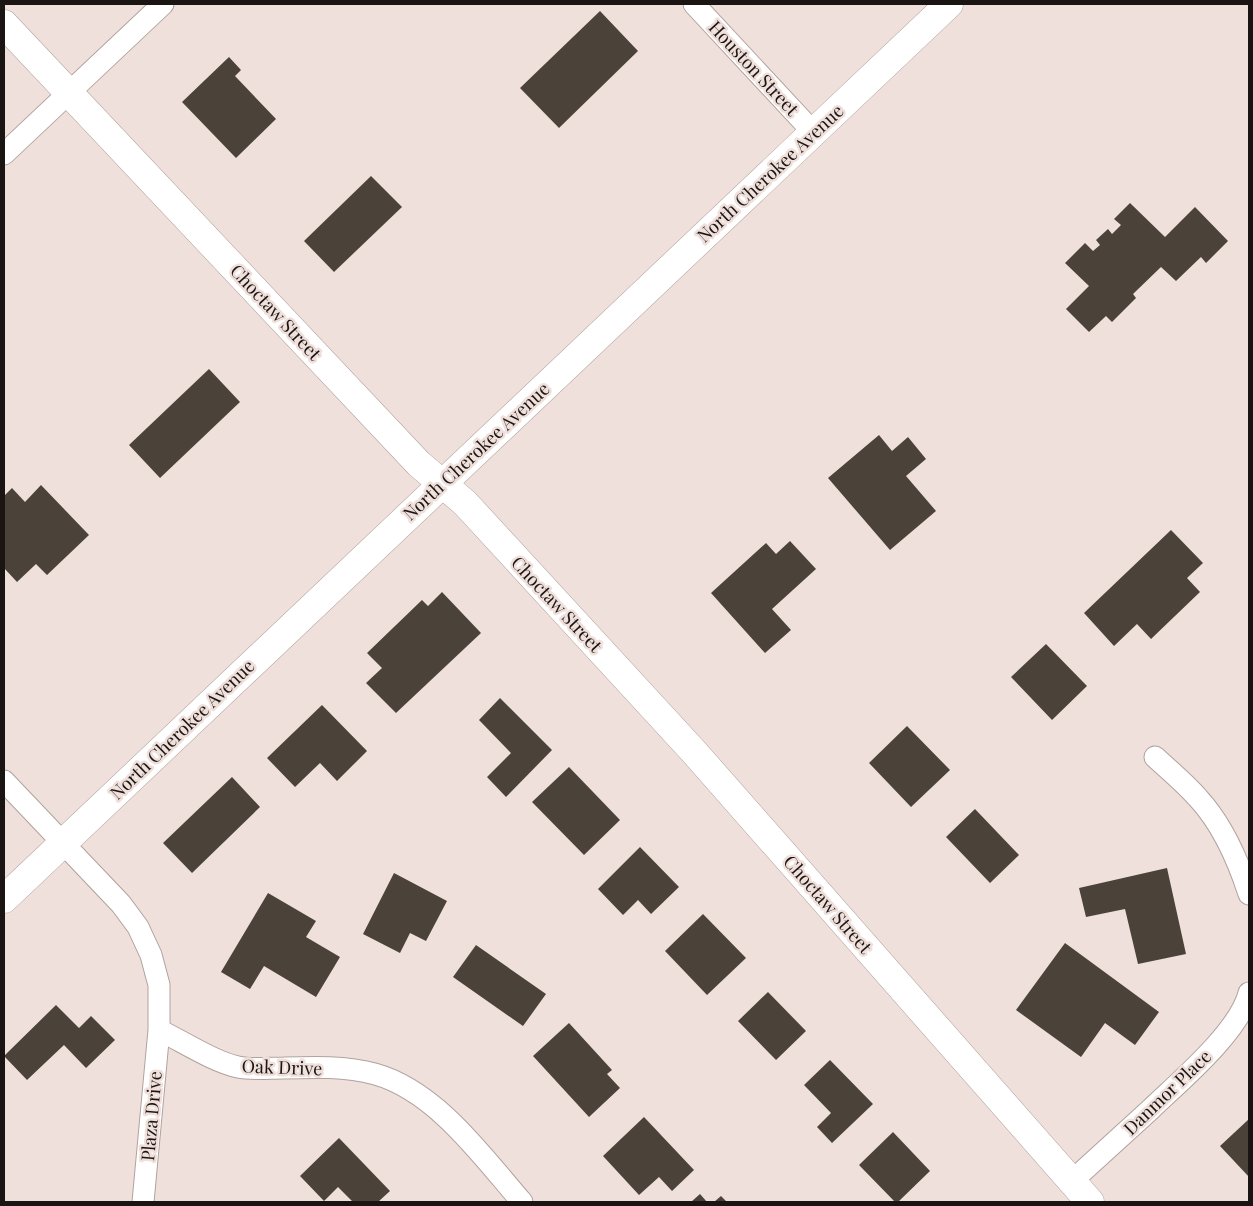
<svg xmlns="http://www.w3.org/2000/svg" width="1253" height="1206" font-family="'Playfair Display',serif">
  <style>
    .building { fill: #4b433a }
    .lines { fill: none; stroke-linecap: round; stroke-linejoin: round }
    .minor-casing { stroke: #b0a29d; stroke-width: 23 }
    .tertiary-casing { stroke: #b0a29d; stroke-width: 29 }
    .minor { stroke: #fff; stroke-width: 21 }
    .tertiary { stroke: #fff; stroke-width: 28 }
    .labels { text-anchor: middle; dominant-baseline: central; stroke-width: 5; stroke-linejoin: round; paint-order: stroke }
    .street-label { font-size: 18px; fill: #1a1513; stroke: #f0e0db }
  </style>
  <rect width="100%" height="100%" fill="#f0e0db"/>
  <!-- building -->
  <path class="building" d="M600 11 638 51 559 128 520 88Z
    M229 57 241 70 235 76 276 119 236 158 182 102Z
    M371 176 402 207 334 272 304 241Z
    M1130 203 1165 237 1195 207 1228 241 1206 263 1201 257 1176 281 1161 267 1133 294 1136 298 1112 322 1106 316 1089 332 1066 309 1089 286 1065 263 1085 243 1093 251 1100 245 1096 240 1108 229 1112 234 1121 225 1114 219Z
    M209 369 240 402 160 478 129 445Z
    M879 435 892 451 908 437 926 459 906 476 936 511 890 550 828 478Z
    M41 485 89 535 47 575 36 564 17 582 4 568V496L12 488 25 502Z
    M1171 530 1203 563 1187 578 1200 592 1151 639 1137 624 1114 646 1084 613Z
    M790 541 816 569 772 609 791 630 765 653 711 593 766 543 776 554Z
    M442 592 481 633 396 713 366 683 382 668 367 653 422 600 428 606Z
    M1046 644 1087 686 1052 720 1011 677Z
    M500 698 552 750 506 797 487 777 511 753 479 720Z
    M322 705 367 751 337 781 320 763 295 787 267 758Z
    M907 726 950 770 911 807 869 763Z
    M569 767 620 820 584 855 532 802Z
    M232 777 260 807 192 873 163 843Z
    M975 809 1019 855 990 883 946 837Z
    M640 847 679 887 651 914 638 900 623 915 598 889Z
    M1167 868 1186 954 1138 964 1125 909 1086 917 1079 888Z
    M394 873 447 901 426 941 410 933 400 953 363 934Z
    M268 893 316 921 306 937 340 957 316 997 264 966 250 989 221 972Z
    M703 914 746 958 707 995 665 951Z
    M1065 943 1159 1012 1135 1045 1105 1023 1081 1057 1016 1010Z
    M476 945 546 994 523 1026 453 977Z
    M768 992 806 1031 776 1060 738 1021Z
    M56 1005 79 1028 91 1016 115 1040 86 1068 64 1045 27 1080 4 1056Z
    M569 1023 612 1070 607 1074 620 1088 589 1117 533 1056Z
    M830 1060 873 1104 832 1143 817 1127 831 1113 804 1085Z
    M644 1117 694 1170 672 1191 659 1177 639 1195 603 1156Z
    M1249 1119V1177L1220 1146Z
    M893 1132 930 1171 898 1202H895L859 1165Z
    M339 1138 390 1191 378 1202H353L338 1187 324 1201 300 1176Z
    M700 1194 707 1202H691Z
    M721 1196 727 1202H714Z"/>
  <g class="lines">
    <!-- minor casing -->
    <g class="minor-casing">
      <path id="minor" d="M694 4 813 132
        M4 154 163 4
        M1155 757C1169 770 1185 783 1198 798 1222 824 1238 860 1249 894
        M4 781 121 904 138 927 151 955 159 985V1030L143 1202
        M159 1030C182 1041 214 1062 238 1067 253 1070 269 1068 284 1068 313 1067 346 1066 375 1074 436 1091 482 1156 522 1202
        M1072 1181C1098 1157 1125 1133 1151 1109 1180 1081 1239 1032 1249 993"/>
    </g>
    <!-- tertiary casing -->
    <g class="tertiary-casing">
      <path id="tertiary" d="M4 24 419 464 465 503 695 753 1090 1202
        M4 899 949 4"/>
    </g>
    <!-- minor -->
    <use href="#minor" class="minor"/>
    <!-- tertiary -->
    <use href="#tertiary" class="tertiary"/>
  </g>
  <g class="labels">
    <!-- street labels -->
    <g class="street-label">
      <text transform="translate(754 68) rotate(47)">Houston Street</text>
      <text transform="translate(770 173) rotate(-43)">North Cherokee Avenue</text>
      <text transform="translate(276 312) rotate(47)">Choctaw Street</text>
      <text transform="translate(476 451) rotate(-43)">North Cherokee Avenue</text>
      <text transform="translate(557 604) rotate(47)">Choctaw Street</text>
      <text transform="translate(182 729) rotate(-44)">North Cherokee Avenue</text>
      <text transform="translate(828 904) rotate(49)">Choctaw Street</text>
      <text transform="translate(282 1067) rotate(2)">Oak Drive</text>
      <text transform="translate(1167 1092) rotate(-44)">Danmor Place</text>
      <text transform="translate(151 1116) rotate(-85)">Plaza Drive</text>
    </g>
  </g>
  <!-- border -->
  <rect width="1253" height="1206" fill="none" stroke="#1a1513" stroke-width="10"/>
</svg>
